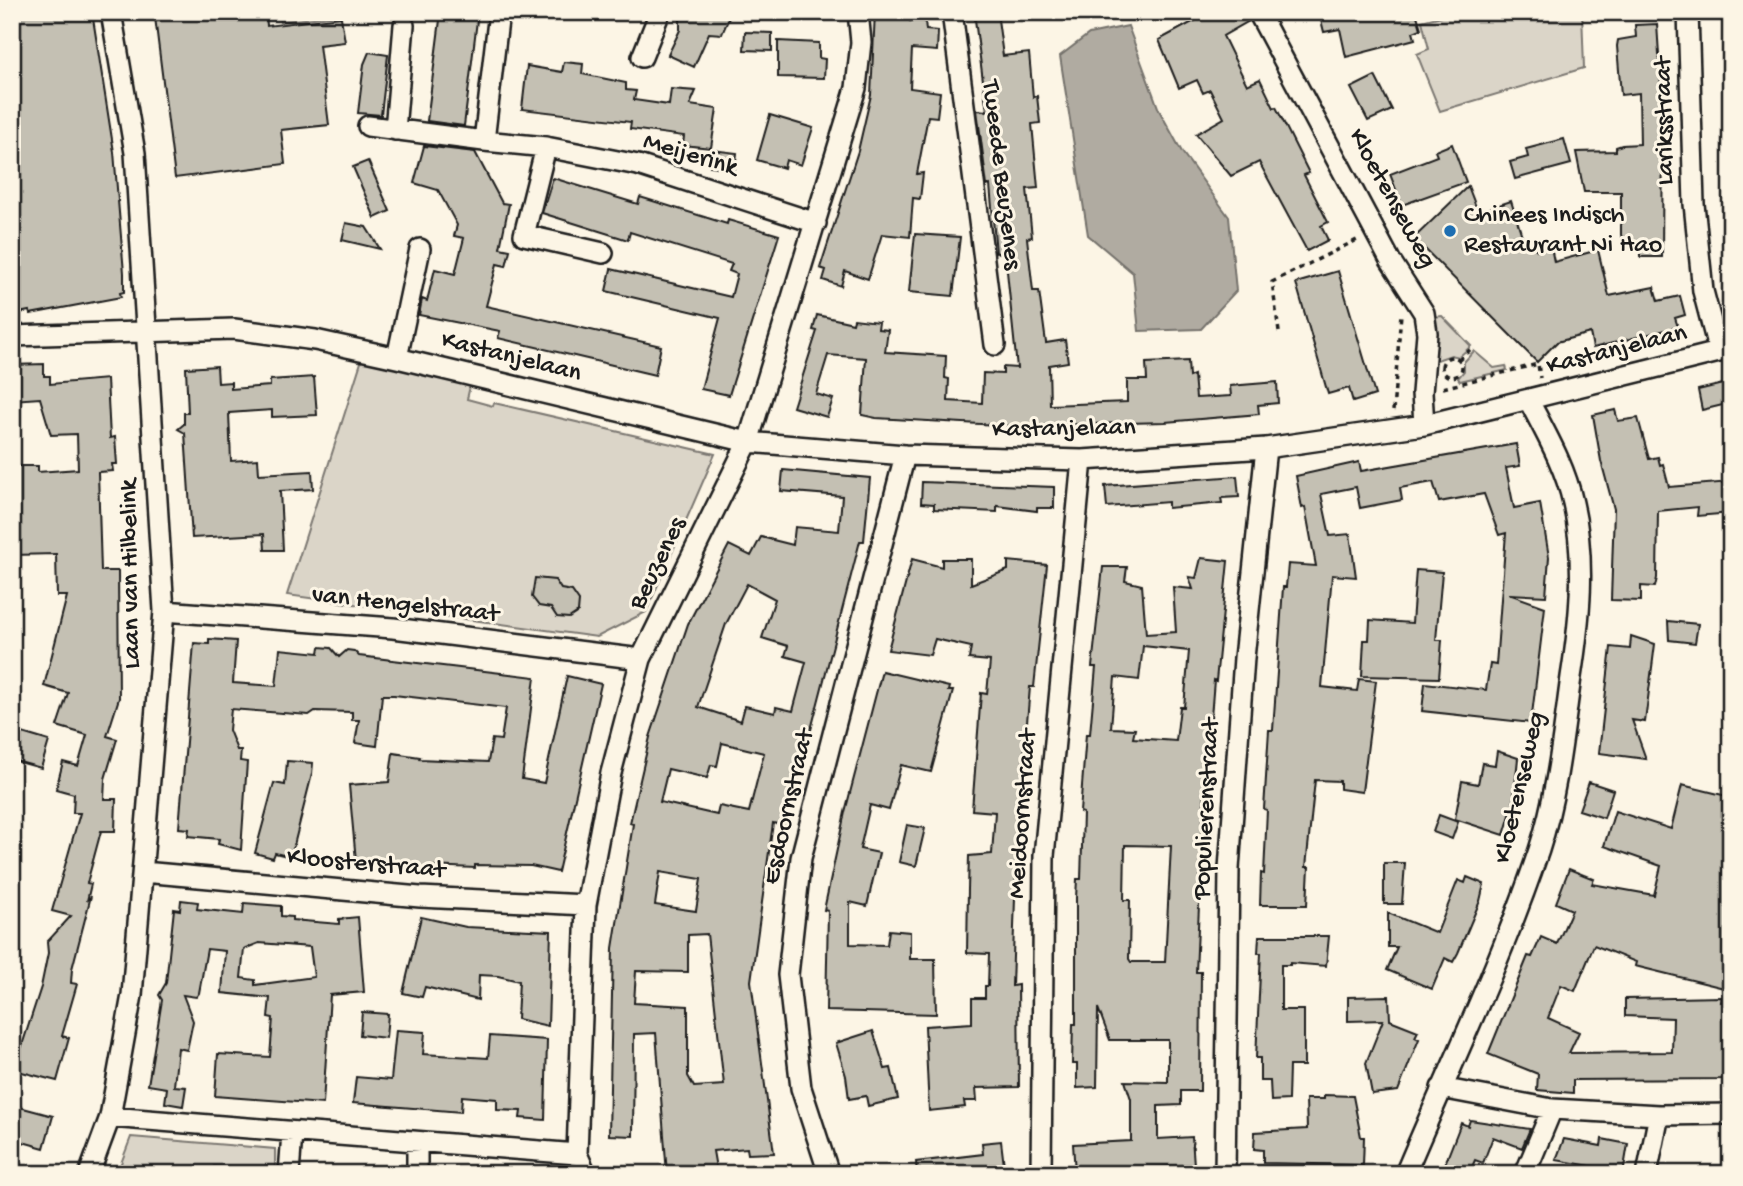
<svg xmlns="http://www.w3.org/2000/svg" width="1743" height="1186" font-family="'Gochi Hand',sans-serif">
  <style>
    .green { fill: #dbd5c8; stroke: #7c7872; stroke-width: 2 }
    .water { fill: #b0aba1; stroke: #75726c; stroke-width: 2 }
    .building { fill: #c4c0b3; stroke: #1c1c1c; stroke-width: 2; fill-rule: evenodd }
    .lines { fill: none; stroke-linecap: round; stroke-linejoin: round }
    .street-casing { stroke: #1c1c1c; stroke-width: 24 }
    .path { stroke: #1c1c1c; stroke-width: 3.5; stroke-dasharray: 5 5; stroke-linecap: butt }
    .street { stroke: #fcf5e5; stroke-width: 19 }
    .poi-dot { fill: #1f6fb2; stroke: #fcf5e5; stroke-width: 2.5 }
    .labels { text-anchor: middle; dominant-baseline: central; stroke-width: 6; stroke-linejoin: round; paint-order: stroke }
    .street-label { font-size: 26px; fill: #1c1c1c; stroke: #fcf5e5 }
    .poi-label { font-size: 26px; fill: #1c1c1c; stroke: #fcf5e5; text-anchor: start }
  </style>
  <rect width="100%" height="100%" fill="#fcf5e5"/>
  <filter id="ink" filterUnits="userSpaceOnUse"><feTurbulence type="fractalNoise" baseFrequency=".0143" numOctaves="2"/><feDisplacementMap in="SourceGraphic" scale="14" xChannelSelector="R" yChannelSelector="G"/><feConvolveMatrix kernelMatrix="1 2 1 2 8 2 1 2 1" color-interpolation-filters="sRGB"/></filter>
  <g filter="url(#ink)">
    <!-- green -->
    <path class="green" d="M278 12H364L280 22Z
      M1456 12H1582L1584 68 1440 111 1417 54 1429 49 1422 21Z
      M1442 316 1471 346 1459 357 1451 355 1434 361V317Z
      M1474 351 1494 368 1506 366 1507 370 1460 381 1458 378 1464 371V362Z
      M362 359 470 386 467 399 493 406 494 403 715 454 646 612 597 637 287 595Z
      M131 1137 275 1149V1169L214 1166 208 1174H117Z"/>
    <!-- water -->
    <path class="water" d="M1128 26 1159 110 1182 152 1229 217 1236 291 1201 329 1139 331 1133 273 1088 235 1060 56 1089 34Z"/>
    <!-- building -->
    <path class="building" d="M12 12H92L114 152 124 273V292L120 293 121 297 30 314 29 311 19 313 12 279Z
      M195 12H266L267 26 341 17 345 42 319 45 329 125 281 130 285 164 175 178 155 17Z
      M441 12H478L464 126 427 121Z
      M680 12 731 13 722 34 709 33 694 67 668 55 680 30Z
      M875 12H909L910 21H925L926 30 938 31 937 51 912 49 910 88 940 92 937 117 928 116 917 174 923 173 920 199 913 198 910 237 882 234 868 279 845 271 841 286 823 280 826 270 820 268 858 151 871 95Z
      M974 12H997L1003 56 1029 53 1033 97 1037 96 1040 123 1032 124 1038 188 1027 189 1032 237 1027 238 1033 291H1039L1046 343 1065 340 1068 362 1049 365 1050 405 1127 402V380H1147L1146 363 1188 361 1189 377 1194 375 1196 398 1231 396 1230 386 1277 382 1278 403 1258 405 1259 414 1165 422 1015 426 876 418 862 415 866 358 828 355 816 394 833 399 827 417 793 407 817 331 813 330 817 315 853 323 854 319 879 322 878 329 888 330 885 352 946 356 945 378 949 379 948 401 982 403 983 373 1003 374V367L1017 368 1005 252 996 253 990 185 987 186 977 110 987 111Z
      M1211 12H1246L1249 21 1223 36 1247 85 1260 79 1274 108 1276 107 1309 173 1304 175 1328 222 1321 226 1328 240 1307 251 1259 162 1231 176 1196 134 1224 118 1210 90 1203 93 1197 80 1179 88 1159 40Z
      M1319 12H1416L1421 29 1413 32 1415 39 1346 57 1340 29 1324 32Z
      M1657 24 1663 116 1662 257H1640V247H1626L1621 235V192H1584L1576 152 1616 151V147L1622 145 1640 144 1639 93 1621 95 1617 46 1618 40 1636 37 1635 25Z
      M745 32 772 33V51L744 50Z
      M778 41 819 43V58L825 59 824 78 778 77Z
      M369 52 388 55 381 115 358 113 364 64Z
      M564 62 583 64 582 74 626 83V90L636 91 634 100 669 105 671 89 696 91 690 105 717 109 711 148 683 145 684 136 630 129 631 122 522 109 527 66 562 72Z
      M1375 76 1392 110 1368 121 1351 88Z
      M770 115 813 128 801 165 786 160 784 168 757 160Z
      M1564 139 1571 164 1515 179 1510 162 1528 157 1526 149Z
      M1452 144 1466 182 1402 205 1390 174 1437 156 1435 151Z
      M424 146 475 152 502 203 509 204 500 248 510 250 506 266 497 264 486 306 661 346 655 375 498 338 500 331 419 315 422 299 427 301 435 269 455 274 464 238 454 236 457 225 438 190 414 183Z
      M712 150 737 153 735 169 710 166Z
      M368 161 390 211 375 218 353 167Z
      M553 178 638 204 640 197 727 224 728 220 779 235 729 395 701 389 720 318 606 291 611 269 731 297 737 274 729 271 732 264 630 232 628 240 542 213Z
      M1468 186 1478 212 1511 201 1522 236 1537 250 1551 247 1554 262 1598 250 1609 296 1654 287 1658 301 1680 296 1685 315 1675 318 1678 327 1593 348 1590 333 1557 342 1537 362 1414 238Z
      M346 223 366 227 380 249 342 240Z
      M915 234 960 237 953 296 909 292Z
      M1338 271 1375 395 1353 402 1349 388 1328 394 1296 283Z
      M44 364V376H50V384L107 379 110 438 115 437 117 464H112L113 471 98 472 101 571H118L119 698 107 736 117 739 105 779 104 799H116L115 831H101L87 883 91 884 87 901 91 896 72 969 71 983 77 984 62 1036 69 1038 57 1081 14 1070 41 987 48 953 47 942 71 916 52 911 80 813H73L74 794 56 789 63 762 78 766 87 735 57 726 68 693 44 686 67 596H57L56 554 12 555 15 466H38V472L78 469 77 434 51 435 40 398 12 400V365Z
      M217 366 218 383 231 382V389L270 386V380L314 377 317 415 272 417V410L229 413 231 461 258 459 259 474 312 471 313 489 280 491 283 550H265L264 534 192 538 185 433 178 429 184 424V413H188L186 368Z
      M1731 382V403L1702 410 1698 390Z
      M1615 410 1618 421 1638 418 1649 459 1658 457 1660 465 1663 464 1669 487 1731 482V513L1697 516 1698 507 1658 511 1657 578 1655 587 1641 586V601L1611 600 1614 509 1601 461 1593 415Z
      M1516 444 1520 466 1506 468 1514 508 1540 503 1549 557 1546 596 1509 594 1545 607 1531 723 1422 711 1425 683 1486 690 1490 664 1496 665 1506 533 1499 535 1484 494 1439 502 1433 482 1400 488 1402 500 1360 508 1356 487 1321 494 1330 536 1350 534 1356 577 1332 575 1322 687 1357 691 1359 679 1376 681 1362 792 1340 789V781L1315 780 1306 867H1309L1307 905H1260L1261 873 1264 874 1267 810 1264 809 1269 730H1273L1283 587H1286L1288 564 1316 566 1305 507 1302 508 1296 476 1359 462 1361 471Z
      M783 470 870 478 864 541H860L786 826 773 823 751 981 774 1153 748 1154 747 1148 713 1151 717 1174H667L656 1033 634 1034 633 1136 609 1135 613 948 633 824 630 823 650 737 688 624 729 545 751 556 761 537 793 545 795 527 839 531 842 496 781 491ZM747 584 775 599 762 638 788 646 785 656 806 662 793 711 776 707 775 713 745 706 741 721 698 707 726 624ZM722 743 764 753 749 812 719 806 717 815 660 802 668 769 707 778 711 765 717 766ZM660 872 701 879 696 911 655 905ZM707 934 724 1085 694 1087 688 1076V1006L634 1003 636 971 688 972V935Z
      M1237 476 1239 497 1221 498 1222 503 1168 508V502L1107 507 1105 486Z
      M922 482 1054 487V508H1037V511L997 506V512L934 509V504L921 503Z
      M1201 558 1228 561 1216 681 1214 680 1203 817 1196 972H1201L1200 1091H1181V1105L1158 1106V1139L1192 1137 1194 1165 1075 1172 1073 1144 1131 1141V1099L1125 1081 1168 1082V1040H1110L1098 1008 1097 1087 1077 1088V1064H1072L1073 1024H1076V898L1077 879H1081L1083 813 1080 812 1086 734H1090L1096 667H1092L1103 567H1127L1125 581 1142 585 1146 634 1176 632 1173 587 1193 589 1189 577 1196 578ZM1143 646 1189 651 1184 707H1180L1176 741 1133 738 1135 729 1111 728 1115 677 1139 680ZM1125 845 1171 846 1165 962H1131L1129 959 1130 900H1124Z
      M912 559 942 567V559H971V584L1008 570V561L1047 565 1034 687H1030L1017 839 1012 986 1018 985 1019 1087 976 1088 977 1101H964L965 1107 929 1111 925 1026 972 1023V998H985V986H988L989 954 967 953 968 889 969 856 992 854 995 812 972 810 981 693 987 694 990 661 969 659 971 647 935 639 930 655 888 650Z
      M1416 570 1442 572 1436 640H1442L1439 678 1362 676 1364 640H1369L1370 620 1412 623Z
      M535 578 555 580 561 589 572 591 579 601 578 612 569 618 557 617 551 608 539 606 532 597Z
      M1668 621 1698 624 1695 643 1669 640Z
      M1631 636 1655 644 1645 722 1632 720 1646 759 1599 753 1611 647 1630 649Z
      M209 639 236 641 233 683 276 686 280 649 319 653 320 647 331 648 339 657 347 650 354 651 359 656 535 677 522 779 544 783 567 676 601 684 558 872 531 866 475 865V868L430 866 424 874 417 867 380 864V859L356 861 349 785 389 782 393 753 420 757 419 759 488 762 492 739 501 740 506 708 394 695H382L377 746 355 743 359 720H352V712L315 711 309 715 231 709 229 730 237 750H241L240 761 247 762 241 850 218 844 219 839 188 836 189 829 179 828 194 643 209 644Z
      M882 671 949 687 948 691H953L931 772 901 765 889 810 870 805 860 849 879 853 867 906 850 902V944L887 945 889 930 910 932V959H935L936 1014 826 1011 828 911 824 910 845 812Z
      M12 730 49 741 41 768 12 760Z
      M1497 751 1518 758 1513 805 1504 835 1455 819 1462 781 1478 784 1482 763 1495 765Z
      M287 761 313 763 312 774 291 857 275 853 273 858 255 853 274 783 285 785Z
      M1589 782 1613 790 1604 818 1579 810Z
      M1682 785 1731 797V960L1724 988 1635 966 1636 962 1594 945 1575 991 1561 985 1548 1018 1579 1032 1569 1053 1672 1052 1673 1018 1625 1016V999L1722 997 1721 1002H1731V1079L1573 1080V1093L1537 1090 1538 1074 1488 1054 1528 956 1532 957 1541 937 1557 944 1572 910 1556 903 1569 869 1594 879 1592 884 1654 895 1661 866 1604 846 1615 811 1671 829Z
      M1439 815 1458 822 1452 839 1433 832Z
      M907 825 925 828 916 866 899 862Z
      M1384 863H1405L1402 904H1384Z
      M1467 877 1484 884 1480 901 1458 953 1453 962 1445 958 1432 989 1387 970 1397 947H1388V913L1437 933 1458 880 1465 883Z
      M181 900 198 902 197 909 243 914 244 903 281 906V916L292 917V920L339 924V919L358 917 364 992 330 995 323 1104 215 1096 218 1054 270 1057 273 1018 268 1017 270 998 222 993 225 951 207 949 199 993 196 997 183 995 193 1021 187 1050 178 1048 174 1086 186 1087 183 1106 165 1103 167 1088 148 1085 162 1000 159 995 166 983 174 909 180 910ZM259 943 310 947 314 977 255 985V980L241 978 244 949Z
      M421 917 466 927 551 931 548 1026 517 1019 519 981 498 976 479 975 478 1000 425 987 422 997 403 993Z
      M1259 936H1329L1326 966 1290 963V965H1281V1010H1304V1066H1289L1288 1100 1271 1101 1270 1081H1260V1058H1256L1261 953H1258Z
      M1389 996 1390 1020 1418 1031 1415 1037 1419 1039 1398 1091 1372 1094 1366 1063 1383 1020 1348 1021V997Z
      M362 1012 388 1014 386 1038 360 1035Z
      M396 1030 425 1032 423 1054 488 1058 490 1036 547 1040 545 1120 520 1118 521 1111 497 1110V1099L462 1096 461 1112 353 1103 356 1077 391 1080Z
      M873 1031 885 1069 891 1068 898 1099 868 1106 866 1096 849 1099 846 1076 836 1043Z
      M1324 1095 1353 1096 1361 1137H1364L1363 1165 1263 1163V1150L1254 1149 1255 1132 1307 1129 1306 1099H1324Z
      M12 1105 53 1116 44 1148 12 1139Z
      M1470 1120 1530 1129 1522 1148 1493 1137 1483 1163 1475 1160 1469 1174H1441L1461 1123 1468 1126Z
      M1564 1139 1601 1146 1602 1139 1628 1144 1623 1174H1596L1597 1167 1556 1160Z
      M1001 1141 1005 1174H917L916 1162 983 1154 982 1143Z"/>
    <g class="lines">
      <!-- street casing -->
      <g class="street-casing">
        <path id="street" d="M499 12 484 141 546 147 638 165 816 223
          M952 12 995 345
          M1258 12 1390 260 1424 313 1427 333 1422 393 1424 425
          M1688 12 1694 204 1703 291 1719 352
          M642 57 660 12
          M368 126 484 141
          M395 130 404 25
          M546 147 524 235 603 253
          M12 336 234 329 315 340 397 358 748 442 905 455 1082 460 1266 448 1424 425 1731 349
          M397 358 420 249
          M164 611 393 628 641 659
          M143 872 420 897 586 905
          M1441 1088 1552 1109 1659 1115 1731 1114
          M110 1117 577 1154 586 1174
          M577 1154 586 905 611 773 641 659 748 442 856 88 861 42 858 12
          M89 1174 110 1117 132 995 164 611 135 153 111 12
          M289 1174 292 1133
          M417 1174V1144
          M829 1174 801 1088 788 975 801 858 905 455
          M1041 1174 1044 856 1082 460
          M1225 1174 1229 869 1244 658 1266 448
          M1405 1174C1450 1067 1502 960 1539 850 1557 795 1563 735 1571 677 1580 620 1586 561 1573 503 1565 466 1546 434 1529 401
          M1525 1174 1552 1109
          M1647 1174 1659 1115"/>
      </g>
      <!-- path -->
      <path class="path" d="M1279 332 1272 282 1359 239
        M1442 367a10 10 0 1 1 20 0a10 10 0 1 1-20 0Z
        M1459 360 1472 348
        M1443 388 1538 364 1540 378
        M1393 411 1401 314"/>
      <!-- street -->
      <use href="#street" class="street"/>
    </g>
  </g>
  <!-- markers -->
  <circle class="poi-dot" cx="1450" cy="231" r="7"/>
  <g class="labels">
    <!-- street labels -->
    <g class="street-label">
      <text transform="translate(1666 121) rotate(-91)">Lariksstraat</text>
      <text transform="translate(690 156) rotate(17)">Meijerink</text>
      <text transform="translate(1000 175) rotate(83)">Tweede Beuzenes</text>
      <text transform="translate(1391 199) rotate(61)">Kloetenseweg</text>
      <text transform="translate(1617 351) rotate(-14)">Kastanjelaan</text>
      <text transform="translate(511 358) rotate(14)">Kastanjelaan</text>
      <text transform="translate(1064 430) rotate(-1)">Kastanjelaan</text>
      <text transform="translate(659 564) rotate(-64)">Beuzenes</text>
      <text transform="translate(132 574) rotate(-91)">Laan van Hilbelink</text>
      <text transform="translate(405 606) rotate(6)">van Hengelstraat</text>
      <text transform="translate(1521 788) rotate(-77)">Kloetenseweg</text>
      <text transform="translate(790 807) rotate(-77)">Esdoornstraat</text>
      <text transform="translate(1208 809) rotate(-87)">Populierenstraat</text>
      <text transform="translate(1024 814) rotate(-86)">Meidoornstraat</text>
      <text transform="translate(366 865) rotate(5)">Kloosterstraat</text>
    </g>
    <!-- poi labels -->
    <g class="poi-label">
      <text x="1464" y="216">Chinees Indisch<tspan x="1464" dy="30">Restaurant Ni Hao</tspan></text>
    </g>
  </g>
  <!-- margin -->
  <rect width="1743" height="1186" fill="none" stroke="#fcf5e5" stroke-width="42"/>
  <rect x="21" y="21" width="1701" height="1144" fill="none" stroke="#1c1c1c" stroke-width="2.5" filter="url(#ink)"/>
</svg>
